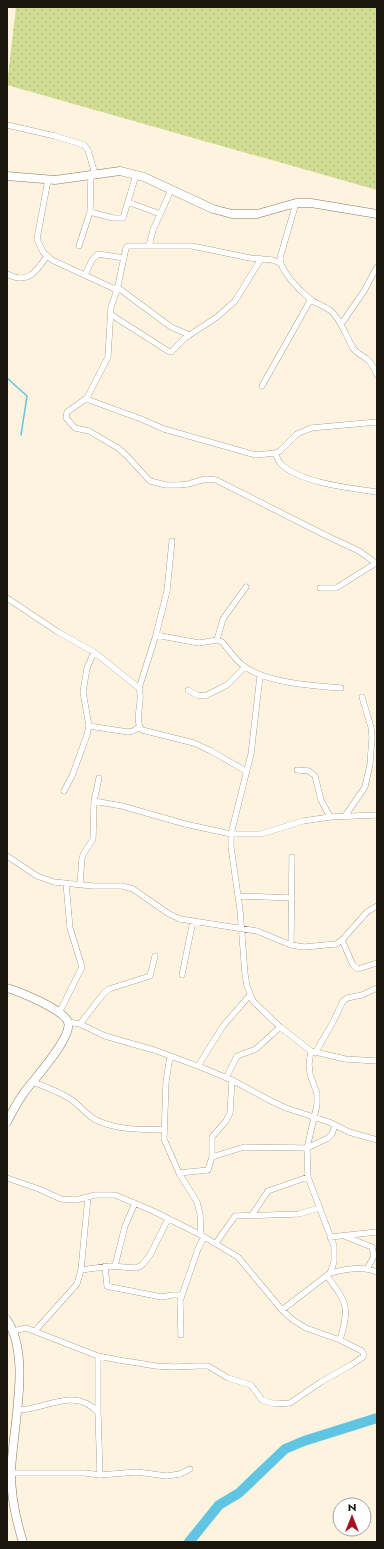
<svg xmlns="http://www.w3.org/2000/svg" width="384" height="1549" font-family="Jost,sans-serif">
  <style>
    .grass { fill: url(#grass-dots) }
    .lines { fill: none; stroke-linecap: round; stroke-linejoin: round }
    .stream { stroke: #60c5e3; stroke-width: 1.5 }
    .river { stroke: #60c5e3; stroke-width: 10 }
    .street-casing { stroke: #847862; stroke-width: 6 }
    .secondary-casing { stroke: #847862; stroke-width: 9 }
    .street { stroke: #fff; stroke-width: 5.5 }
    .secondary { stroke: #fff; stroke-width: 8 }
  </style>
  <defs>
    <pattern id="grass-dots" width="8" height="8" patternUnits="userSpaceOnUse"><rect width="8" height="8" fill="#d1dd93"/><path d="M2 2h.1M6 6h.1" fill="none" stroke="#b3bd7e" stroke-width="1.8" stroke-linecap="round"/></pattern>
  </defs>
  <rect width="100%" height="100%" fill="#fdf3df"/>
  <!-- grass -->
  <path class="grass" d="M16 7H377V190L7 85Z"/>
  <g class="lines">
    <!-- stream -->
    <path class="stream" d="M7 378 27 396 21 435"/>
    <!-- river -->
    <path class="river" d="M189 1542 219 1505 239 1493 285 1449 304 1441 377 1418"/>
    <!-- street casing -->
    <g class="street-casing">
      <path id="street" d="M7 125 55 136 84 145 88 150 95 174
        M48 180 37 239 43 252 52 260 117 290
        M128 202 160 214
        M296 203 280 258C280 271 300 291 310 299 317 305 327 306 333 313 343 324 346 336 353 348 357 354 364 356 369 361 373 365 375 370 377 375
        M90 212 113 218H123L136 175
        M79 246 90 212 91 175
        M149 246 153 230 171 190
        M280 263 273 260 250 258 192 246H128L126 248 117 290 111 307 108 357 88 396 87 398 89 400 141 419 164 429 256 455 275 453 280 451 297 434 311 428 377 422
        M7 274C28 285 36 272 47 256
        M85 275 92 260 98 254 124 258
        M117 287 171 327 190 335
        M110 314 168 351 171 352 185 338 217 317 235 301 261 259
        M342 323 364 291 377 267
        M262 386 311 299
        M87 398 67 412 66 418 75 428 89 431 118 448 127 456 150 481 166 485H178L188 484 206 479 216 480 325 535 359 551 377 564
        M275 453C277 457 278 461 281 464 300 483 351 488 377 492
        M320 588H336L376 563
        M7 598 58 632 94 652 139 688C144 701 133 720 142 730L194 743 211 751 246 771
        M156 635 199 643 217 640 222 642C229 650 236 661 245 667 268 683 314 686 341 688
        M217 640 223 619 246 587
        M260 676 251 754 231 834V847L240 910 245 974 247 986 253 1001 280 1027 311 1051 345 1059 377 1061
        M139 688 156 635 167 591 172 541
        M188 690 197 695 205 696 227 685 245 667
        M89 726 128 732 133 731 139 727
        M297 770 309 771 315 776 321 800 330 817
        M64 791 72 776 87 735 89 726 83 692 87 668 94 652
        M94 801 122 806 185 824 231 834H261L303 821 330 817 377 815
        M345 816 365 787 370 764 372 737 371 727 362 697
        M7 856 37 876 54 882 93 886H122L133 889 169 914 180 919 257 931 291 945 304 947 315 946 336 944 342 940 367 912 377 906
        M80 884 82 858 84 853 93 839 94 801 99 778
        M239 896 292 898
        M342 940 353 965 358 969 377 963
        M291 945 292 857
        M182 975 193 921
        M59 1013 82 967 70 928 66 883
        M68 1022 80 1024 105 1036 154 1050 198 1066 232 1080 271 1101 286 1108 329 1122 349 1132 377 1140
        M80 1024 104 993 109 989 150 976 155 956
        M315 1053 332 1024 343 1001 347 998 362 995 377 988
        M170 1056 166 1082 164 1139 179 1173 197 1202 200 1214 201 1235
        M198 1066 223 1026 250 995
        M226 1078 237 1056 256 1049 280 1027
        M33 1082C46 1087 60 1092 72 1100 80 1106 87 1115 96 1120 117 1130 141 1130 163 1129
        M212 1157V1137L226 1121 230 1113 232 1080
        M179 1173 208 1170 212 1157 244 1147 307 1148 328 1138 332 1134 335 1125
        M7 1178 39 1189 61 1199 76 1200 95 1195H115L153 1211 201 1235 238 1257 282 1310 293 1320 306 1328 340 1340 362 1351 364 1355 363 1357 351 1365 321 1382 290 1403 275 1404 262 1400 251 1385 228 1378 208 1366H197L174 1367 156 1366 119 1360 98 1356 26 1328 13 1331
        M252 1215 268 1191 308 1177
        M344 1236 372 1247 374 1256 367 1269
        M330 1237 377 1232
        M216 1243 235 1216 299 1214 319 1208
        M105 1266 107 1286 111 1287 162 1297 172 1295H182
        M115 1266 125 1226 135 1203
        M81 1270 110 1266 136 1268 142 1265 150 1255 168 1219
        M330 1273C346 1269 361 1266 377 1272
        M327 1276C347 1303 350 1306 340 1340
        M282 1310 330 1273 334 1262V1246L308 1177 307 1148 317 1105V1094L310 1074 309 1064 311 1051
        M35 1331 77 1284 81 1270 88 1197
        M181 1335 180 1301 198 1249 204 1237
        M17 1410C46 1410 73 1386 98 1412L100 1475
        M98 1412V1356
        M11 1473H85L100 1475 137 1472 167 1476 180 1474 190 1469"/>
    </g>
    <!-- secondary casing -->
    <g class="secondary-casing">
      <path id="secondary" d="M7 176 55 180 120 171 144 177 213 209 232 214H257L296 203H311L377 214
        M7 988C20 992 63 1009 68 1022 73 1037 35 1078 26 1090 18 1100 13 1111 7 1122
        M7 1320C32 1357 12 1430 11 1473 11 1496 16 1520 23 1542"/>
    </g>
    <!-- street -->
    <use href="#street" class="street"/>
    <!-- secondary -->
    <use href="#secondary" class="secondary"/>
  </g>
  <!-- border -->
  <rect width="384" height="1549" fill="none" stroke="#1b170e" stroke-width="16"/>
  <!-- north arrow -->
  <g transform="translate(352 1517)"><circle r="19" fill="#ffffff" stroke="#a4a29f"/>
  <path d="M0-3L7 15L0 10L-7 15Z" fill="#a81124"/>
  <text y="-6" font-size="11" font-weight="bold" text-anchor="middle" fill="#1b170e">N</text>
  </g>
</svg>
